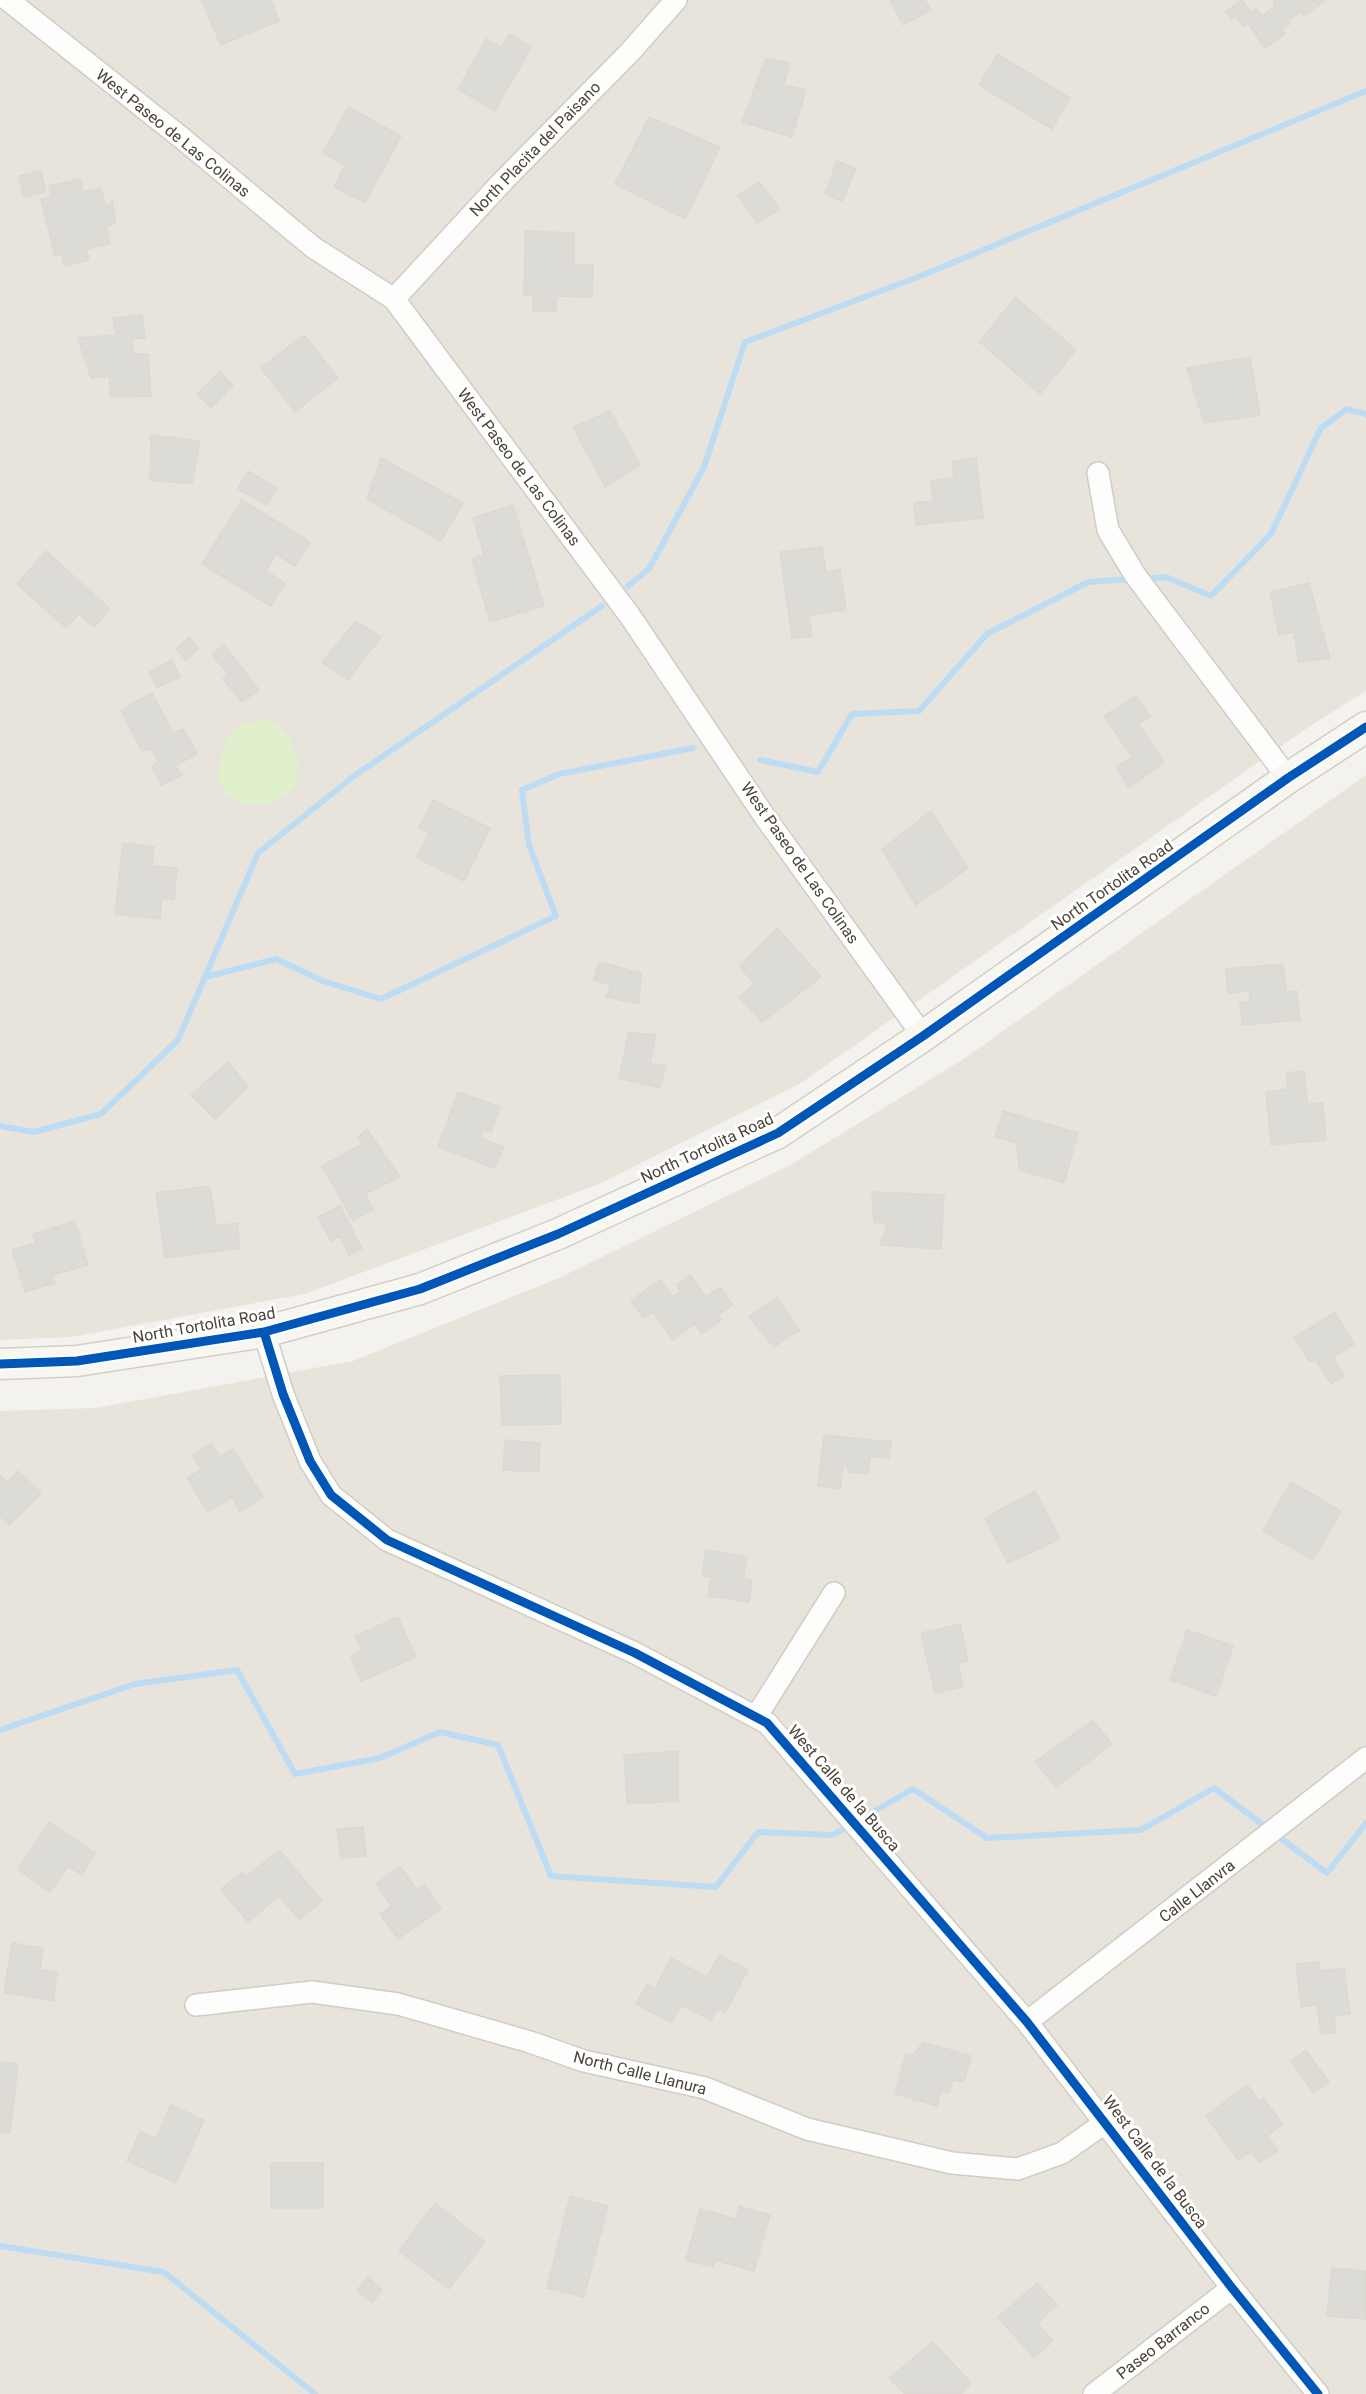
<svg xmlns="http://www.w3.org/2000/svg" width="1366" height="2394" font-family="Roboto,sans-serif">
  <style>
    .residential { fill: #e8e4db }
    .pitch { fill: #e0efcc }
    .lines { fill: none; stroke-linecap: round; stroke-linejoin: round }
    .stream { stroke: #bcdcf4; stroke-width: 6 }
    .building { fill: #dddbd6; stroke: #dcd9d2; stroke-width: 1.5 }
    .street-casing { stroke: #cfcdc8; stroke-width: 24 }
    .secondary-casing { stroke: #d3cfc4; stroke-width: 33 }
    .street { stroke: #fdfdfc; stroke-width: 21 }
    .secondary { stroke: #f7f6f1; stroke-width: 30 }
    .cycleway-casing { stroke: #fff; stroke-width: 13 }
    .cycleway { stroke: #0057b8; stroke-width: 9 }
    .labels { text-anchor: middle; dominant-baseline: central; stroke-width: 6; stroke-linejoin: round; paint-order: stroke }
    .street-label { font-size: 16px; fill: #4b4437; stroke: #fff }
  </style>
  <rect width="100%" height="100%" fill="#f3f2ee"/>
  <!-- residential -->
  <path class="residential" d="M0 0H1366V691L1310 726 801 1083 599 1184 305 1294 71 1337 0 1340Z
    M1366 775V2394H0V1411L96 1408 353 1361 559 1278 792 1164 962 1060Z"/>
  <!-- pitch -->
  <path class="pitch" d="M268 718 289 737 299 762 295 787 272 804 244 805 225 794 218 775 224 742 238 727Z"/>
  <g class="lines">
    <!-- stream -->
    <path class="stream" d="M1143 579 1166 577 1211 596 1271 534 1321 428 1347 409 1366 414
      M628 586 649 569 704 467 745 342 923 275 1366 91
      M760 760 818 772 852 714 919 711 987 634 1088 582 1133 579
      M205 977 276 959 323 981 381 999 556 916 529 845 522 790 559 774 693 748
      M0 1126 34 1132 101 1114 178 1040 258 853 354 776 602 606
      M0 1730 135 1684 237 1670 295 1774 380 1758 440 1732 498 1745 551 1876 716 1887 758 1832 833 1835 913 1789 987 1838 1141 1830 1214 1788 1327 1873 1366 1823
      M0 2246 164 2272 315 2394"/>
  </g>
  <!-- building -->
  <path class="building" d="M201 0H271L279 21 221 45Z
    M890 0H925L931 10 903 25Z
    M1242 0 1250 12 1256 8 1262 16 1275 6 1273 0 1325 1 1304 16 1301 11 1289 20 1291 23 1282 29 1285 34 1265 48 1248 23 1243 27 1235 15 1231 19 1226 12Z
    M509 34 531 47 495 111 458 89 486 39 501 48Z
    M997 54 1070 98 1052 129 979 85Z
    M766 58 790 63 784 85 806 90 792 137 742 122Z
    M348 107 401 136 365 203 334 187 345 165 323 153Z
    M649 117 720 147 685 219 615 184Z
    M837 161 856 169 842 201 825 194Z
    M41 171 46 192 24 197 19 176Z
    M80 179 83 192 101 188 106 207 112 201 116 222 106 227 110 244 86 249 89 260 64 266 62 254 55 256 41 199 51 197 49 186Z
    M759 182 780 209 757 223 738 195Z
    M525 231 574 233V264L593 265 592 297 556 296V312L533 311V295H524Z
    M1015 297 1076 350 1040 394 980 342Z
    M142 315 145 338 132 339 133 354H148L151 396 111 397 109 376 91 378 78 338 116 335 113 318Z
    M304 335 338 378 295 412 261 368Z
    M1250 357 1260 415 1204 423 1187 368Z
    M220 372 233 386 211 408 197 394Z
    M610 411 640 465 605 487 573 427Z
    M151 435 200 441 192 484 150 480Z
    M381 458 463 503 441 541 367 499Z
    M976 458 983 518 916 525 914 503 933 501 931 481 954 478 952 461Z
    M248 471 277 488 267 505 238 489Z
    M242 500 310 542 295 566 276 554 266 571 285 583 271 606 202 564Z
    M513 505 544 606 490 622 472 559 484 555 473 518Z
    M822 547 826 572 840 569 846 610 809 615 812 636 792 639 780 552Z
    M46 551 110 609 94 627 79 614 66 628 17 584Z
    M1309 583 1330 658 1299 662 1294 632 1279 635 1270 592Z
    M356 621 381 637 348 680 322 662Z
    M189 637 199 649 186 660 176 649Z
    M224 645 259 690 242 702 223 679 228 675 212 654Z
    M172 660 180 677 157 687 149 672Z
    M152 693 173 733 184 729 197 754 175 766 182 775 161 785 152 767 159 761 151 749 142 751 121 710Z
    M1136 696 1151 717 1138 723 1164 762 1129 788 1116 766 1133 758 1104 716Z
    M433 800 490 828 464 881 417 858 429 833 419 828Z
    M931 811 968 868 916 905 882 849Z
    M123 843 154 847 152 866 177 868 174 900 162 898 160 919 115 914Z
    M777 928 821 977 762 1022 739 997 754 984 740 966Z
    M599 962 641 973 639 1004 606 997 611 985 594 980Z
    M1283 964 1286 992 1297 991 1300 1020 1242 1025 1240 1002 1250 1001 1249 991 1228 993 1226 969Z
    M629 1032 656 1035 650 1063 666 1066 660 1088 619 1078Z
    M228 1062 248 1087 215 1119 191 1095Z
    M1304 1071 1307 1104 1323 1103 1326 1140 1271 1145 1266 1092 1288 1089 1286 1073Z
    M458 1092 500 1107 491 1132 483 1130 481 1138 504 1147 494 1168 438 1147Z
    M1003 1111 1078 1133 1064 1183 1019 1170 1017 1143 995 1137Z
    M367 1129 400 1177 365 1194 373 1210 353 1220 322 1166 363 1144 358 1137Z
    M210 1186 216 1226 237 1223 240 1248 165 1258 156 1193Z
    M872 1192 944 1195 941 1249 880 1245 887 1224 874 1222Z
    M340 1206 362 1249 349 1255 340 1236 331 1241 318 1217Z
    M75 1221 88 1265 52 1275 55 1283 25 1292 12 1250 36 1243 33 1234Z
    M690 1275 706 1297 720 1287 733 1305 718 1315 721 1320 702 1334 694 1324 673 1340 653 1312 644 1318 631 1301 660 1280 673 1297 681 1291 677 1285Z
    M777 1297 799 1330 774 1347 749 1317Z
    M1335 1312 1354 1344 1333 1357 1344 1376 1331 1384 1316 1360 1309 1361 1294 1338Z
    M560 1375 561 1424 502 1425 500 1376Z
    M824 1435 891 1442 889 1458 870 1456 868 1474 848 1472 849 1467 843 1466 840 1489 818 1486Z
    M505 1440 540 1443 539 1472 503 1470Z
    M211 1444 220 1457 233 1449 263 1497 240 1512 232 1497 208 1512 187 1478 201 1470 192 1455Z
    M18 1471 41 1493 9 1525 0 1516V1475L7 1482Z
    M1291 1482 1341 1511 1313 1560 1263 1531Z
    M1035 1491 1060 1539 1008 1563 985 1518Z
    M706 1550 747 1557 743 1578 752 1580 749 1602 708 1596 711 1577 702 1576Z
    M398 1617 416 1657 361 1681 351 1656 362 1651 355 1636Z
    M960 1624 968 1661 958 1663 963 1687 935 1693 921 1633Z
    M1187 1630 1233 1646 1216 1696 1170 1680Z
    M1093 1720 1112 1744 1056 1787 1035 1762Z
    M678 1751V1801L627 1804 624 1755Z
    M49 1822 95 1853 82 1875 68 1866 50 1892 18 1869Z
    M363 1827 366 1856 341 1858 337 1829Z
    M279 1850 322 1901 299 1920 279 1896 248 1922 221 1889 242 1872 246 1877Z
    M400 1866 417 1890 425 1885 441 1909 398 1939 380 1914 392 1906 376 1884Z
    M12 1943 43 1948 40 1969 57 1972 53 2001 4 1993Z
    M719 1955 748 1970 725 2013 717 2009 711 2020 681 2005 672 2023 636 2004 647 1984 655 1989 671 1958 707 1977Z
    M1319 1962 1320 1971 1344 1968 1350 2014 1334 2016 1336 2032 1321 2034 1317 2005 1301 2007 1296 1964Z
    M923 2042 971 2056 964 2082 953 2080 949 2093 941 2090 937 2106 895 2094 906 2054 913 2056Z
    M1306 2050 1329 2082 1314 2093 1291 2061Z
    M0 2062 18 2064 10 2133 0 2131Z
    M1247 2085 1261 2103 1263 2098 1283 2124 1267 2136 1278 2150 1260 2163 1251 2151 1238 2160 1206 2116Z
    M171 2105 204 2120 176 2183 127 2161 140 2131 156 2139Z
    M271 2163H323V2208H271Z
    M570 2196 608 2206 584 2297 547 2288Z
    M435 2203 485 2242 449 2289 399 2251Z
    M739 2206 770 2215 754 2271 715 2260 713 2267 686 2260 700 2209 736 2219Z
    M1332 2268 1366 2271V2319L1327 2316Z
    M368 2277 382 2290 372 2303 357 2290Z
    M1037 2283 1057 2305 1037 2323 1053 2341 1034 2358 998 2317Z
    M933 2342 971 2383 961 2394H905L889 2378Z"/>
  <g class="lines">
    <!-- street casing -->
    <g class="street-casing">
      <path id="street" d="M8 0 183 139 314 248 394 299 630 616 765 817 923 1036
        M394 299 505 179 630 52 676 0
        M1098 473 1108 530 1135 575 1288 778
        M264 1332 283 1394 310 1461 331 1495 387 1540 635 1653 767 1723 1027 2022 1232 2288 1318 2394
        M756 1717 834 1593
        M196 2005 312 1992 398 2004 530 2042 584 2061 705 2088 807 2129 952 2163 1018 2169 1062 2153 1106 2122
        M1027 2022 1366 1758
        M1094 2394 1232 2288"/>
    </g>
    <!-- secondary casing -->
    <g class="secondary-casing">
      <path id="secondary" d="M0 1364 77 1361 264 1332 420 1289 558 1234 778 1133 923 1036 1288 778 1366 727"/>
    </g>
    <!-- street -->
    <use href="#street" class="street"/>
    <!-- secondary -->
    <use href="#secondary" class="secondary"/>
    <!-- cycleway casing -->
    <g class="cycleway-casing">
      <path id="cycleway" d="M264 1332 283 1394 310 1461 331 1495 387 1540 635 1653 767 1723 1027 2022 1232 2288 1318 2394
        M0 1364 77 1361 264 1332 420 1289 558 1234 778 1133 923 1036 1288 778 1366 727"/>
    </g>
    <!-- cycleway -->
    <use href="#cycleway" class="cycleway"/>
  </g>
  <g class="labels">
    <!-- street labels -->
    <g class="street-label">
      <text transform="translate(173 133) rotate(39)">West Paseo de Las Colinas</text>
      <text transform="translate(535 149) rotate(-46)">North Placita del Paisano</text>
      <text transform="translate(519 467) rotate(53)">West Paseo de Las Colinas</text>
      <text transform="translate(800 863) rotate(55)">West Paseo de Las Colinas</text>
      <text transform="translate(1112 885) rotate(-35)">North Tortolita Road</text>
      <text transform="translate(707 1148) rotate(-25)">North Tortolita Road</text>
      <text transform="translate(204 1325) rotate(-10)">North Tortolita Road</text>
      <text transform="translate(844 1788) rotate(49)">West Calle de la Busca</text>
      <text transform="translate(1197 1891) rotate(-38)">Calle Llanvra</text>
      <text transform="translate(640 2073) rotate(14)">North Calle Llanura</text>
      <text transform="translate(1155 2162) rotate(53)">West Calle de la Busca</text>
      <text transform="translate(1163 2341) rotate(-38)">Paseo Barranco</text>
    </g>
  </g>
</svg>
